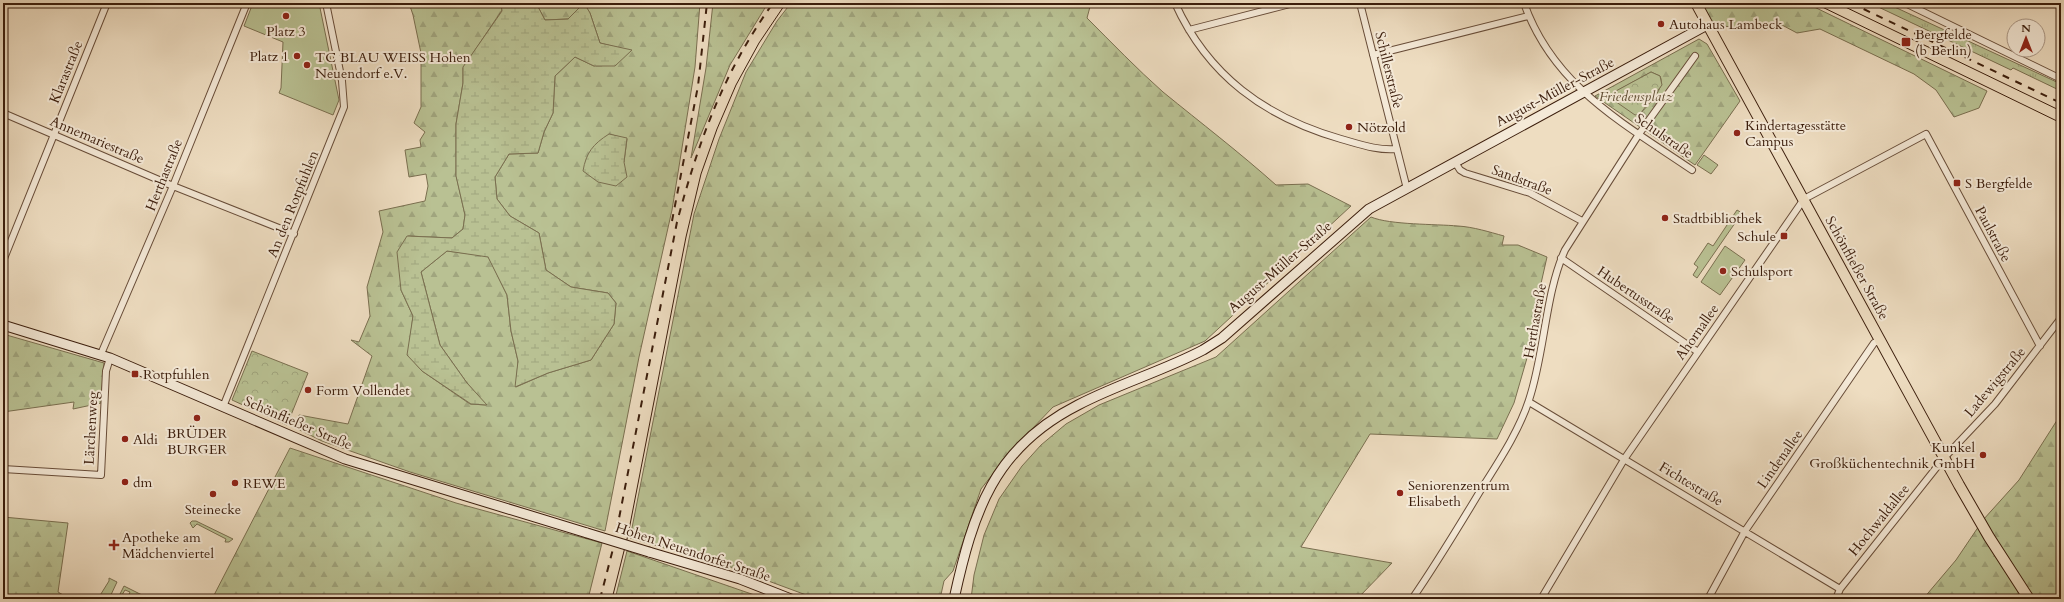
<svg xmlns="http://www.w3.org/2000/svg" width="2064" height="602" font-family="Cardo,serif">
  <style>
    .grass { fill: url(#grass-tufts); stroke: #7a6f50 }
    .forest { fill: url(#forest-firs); stroke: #7a6f50; fill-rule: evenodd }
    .wetland { fill: url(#wetland-marsh); stroke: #7a6f50 }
    .park { fill: url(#park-crowns); stroke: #7a6f50 }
    .garden { fill: #b9c193; stroke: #7a6f50 }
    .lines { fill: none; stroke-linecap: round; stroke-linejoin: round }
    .street-casing { stroke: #684d39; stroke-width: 8 }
    .secondary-casing { stroke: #3b1d0c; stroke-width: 11 }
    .primary-casing { stroke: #3b1d0c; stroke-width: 12 }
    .street { stroke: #f4e9d7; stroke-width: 6 }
    .secondary { stroke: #f4e9d7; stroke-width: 9 }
    .primary { stroke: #eeddc1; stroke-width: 10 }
    .tram { stroke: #3b1d0c; stroke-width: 1 }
    .rail { stroke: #3b1d0c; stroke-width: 2; stroke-dasharray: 7 7; stroke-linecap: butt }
    .secondary-bridge-casing { stroke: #3b1d0c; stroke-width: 11; stroke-linecap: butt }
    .secondary-bridge { stroke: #f4e9d7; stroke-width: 9 }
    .poi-dot { fill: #8f2418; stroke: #f4e9d7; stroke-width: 1.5 }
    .labels { text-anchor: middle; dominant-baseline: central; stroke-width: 4; stroke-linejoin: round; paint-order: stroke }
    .poi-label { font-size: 14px; fill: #3b1d0c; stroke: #f4e9d7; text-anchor: start }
    .street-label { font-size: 14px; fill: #3b1d0c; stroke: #f4e9d7 }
    .park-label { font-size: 14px; font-style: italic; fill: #614e34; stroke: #f4e9d7 }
  </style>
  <defs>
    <pattern id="grass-tufts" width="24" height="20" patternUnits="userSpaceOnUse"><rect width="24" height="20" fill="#b9c193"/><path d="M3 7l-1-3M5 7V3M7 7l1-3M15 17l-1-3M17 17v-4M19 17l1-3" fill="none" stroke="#a0a57e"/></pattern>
    <pattern id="forest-firs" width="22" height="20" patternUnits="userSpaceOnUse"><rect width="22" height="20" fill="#b9c193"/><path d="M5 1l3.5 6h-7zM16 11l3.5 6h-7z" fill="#a0a57e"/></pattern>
    <pattern id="wetland-marsh" width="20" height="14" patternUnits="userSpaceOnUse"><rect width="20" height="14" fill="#b9c193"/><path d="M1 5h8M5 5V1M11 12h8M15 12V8" fill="none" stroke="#a0a57e"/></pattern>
    <pattern id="park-crowns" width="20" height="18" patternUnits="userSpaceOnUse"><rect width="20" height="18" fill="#b9c193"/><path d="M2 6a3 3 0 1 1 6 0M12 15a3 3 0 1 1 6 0" fill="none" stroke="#a0a57e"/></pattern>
  </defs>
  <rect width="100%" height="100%" fill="#eeddc1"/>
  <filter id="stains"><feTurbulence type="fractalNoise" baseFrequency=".005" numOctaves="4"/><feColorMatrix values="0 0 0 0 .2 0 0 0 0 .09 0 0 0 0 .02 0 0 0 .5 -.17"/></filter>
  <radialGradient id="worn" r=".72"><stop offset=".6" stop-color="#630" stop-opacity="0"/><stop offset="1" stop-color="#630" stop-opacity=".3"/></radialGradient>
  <!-- grass -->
  <path class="grass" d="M1870 3H1886L2061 84V91L2013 68 2011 70Z
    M192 521H196L233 539 229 542H225L226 539 197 524 193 528 190 523Z
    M109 578 117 582 109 599 99 597 109 581Z
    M124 586 144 596 145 599H127L130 592 125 590 122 595 120 594Z"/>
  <!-- forest -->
  <path class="forest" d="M409 3H501L502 10 463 68V83L456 124V175L465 215 463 229 452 238 408 236 401 290 413 316 408 355 422 371 470 404 486 405 467 383 440 345 421 272 447 251 488 256 507 295 511 331 518 361 516 387 548 373 591 360 614 324 616 303 608 293 571 287 546 270 539 233 510 216 497 199 495 177 509 154 538 153 544 132 553 113 555 76 575 57 594 66 631 51 600 43 590 13 584 4 568 19 545 20 536 3H700L695 67 672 210 639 357 605 531 410 472 322 441 296 428 299 415 348 424 372 356 351 340 359 342 370 316 367 287 383 232 379 211 425 201 428 186 426 174 409 177 405 150 421 147 420 140 425 132 414 123 421 107V53L413 15ZM609 134 627 139 624 162Z
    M713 3H768L730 65 691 158 706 68Z
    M791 3H1091L1087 18C1112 43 1137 69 1163 92 1201 123 1239 152 1276 185L1308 184 1351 206 1205 341 1053 407 1010 452 981 489 953 571 944 581 940 599H817L736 569 630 538 694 214 719 139 746 72 777 21Z
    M1698 3H1806L1987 91 1979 108 1954 117 1936 90 1914 74 1820 29 1797 33 1782 25 1759 30 1723 26 1712 31Z
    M1699 39 1707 44 1740 101 1695 165 1595 96ZM1651 72 1660 76C1666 88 1648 105 1640 114L1613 93Z
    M1371 217C1390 225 1436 224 1458 226 1474 227 1489 232 1504 236L1502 245H1518L1547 257 1535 310 1527 358 1514 403 1497 439 1370 434 1301 547 1392 563 1357 599H971L974 575 984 535 999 499 1022 466 1041 445 1066 424 1099 405 1216 357Z
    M3 334 104 363 101 403 73 409 74 402 3 412Z
    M2061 414V599H1923L1956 560 1983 520 2019 480Z
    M290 448 456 503 602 543 588 599H212Z
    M3 517 68 523 58 592 70 599H3Z
    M627 551 766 599H615Z"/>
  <!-- wetland -->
  <path class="wetland" d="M501 3H536L545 20 568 19 584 3 590 13 600 43 632 50 615 66H594L575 57 555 76 553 113 544 132 538 153 509 154 495 177 497 199 510 216 539 233 546 270 571 287 608 293 616 303 614 324 591 360 548 373 515 387 518 361 511 331 507 295 488 257 447 251 421 272 440 345 467 383 487 405 471 404 422 371 407 355 413 316 401 290 397 252 407 236 452 238 463 229 465 215 456 176V124L463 83V67L502 11Z
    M609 134 627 138 624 162 627 177 616 186 598 182 583 171C586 153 593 144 609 134Z"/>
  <!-- park -->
  <path class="park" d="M1651 72 1660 76 1662 85 1640 114 1635 115 1612 99V94L1614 92Z
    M252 351 308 373 287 425 232 400Z"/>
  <!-- garden -->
  <path class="garden" d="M253 3H319L339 100 333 115 279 93 281 88 283 42 244 26Z
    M1704 155 1718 165 1711 174 1697 165Z
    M1737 210 1742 213 1697 278 1693 275 1698 267 1694 264 1708 243 1713 246Z
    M1725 246 1745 260 1720 295 1701 282Z"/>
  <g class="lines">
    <!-- street casing -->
    <g class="street-casing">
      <path id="street" d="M1175 3C1208 76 1265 117 1341 139 1359 144 1378 151 1397 149
        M1360 3 1407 189
        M1524 3C1553 86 1623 123 1692 170
        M1905 3 2061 79
        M1189 30 1294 3
        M1373 55 1528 16
        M3 113 173 186 294 234
        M1455 162 1460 170 1465 173 1530 193 1582 221
        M1561 258 1698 352
        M3 261 107 3
        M101 354 173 186 247 3
        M1529 402 1840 589
        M223 407 344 107 342 81 326 3
        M3 469 101 475 106 371 110 358
        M1412 599C1437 563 1459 526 1482 488 1499 461 1519 431 1529 400 1545 352 1545 294 1565 250L1639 134 1695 56
        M1541 599 1625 458 1804 199 1926 134 2040 346
        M1708 599 1745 531 1874 343 1880 340
        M1836 599 1840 589 1944 458 1995 404 2061 318"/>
    </g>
    <!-- secondary casing -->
    <g class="secondary-casing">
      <path id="secondary" d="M3 325 110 358 345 459 587 533
        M649 552 740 579 791 599
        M954 599C973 513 993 448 1078 405 1118 384 1163 371 1203 350L1222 338 1369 209 1707 25"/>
    </g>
    <!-- primary casing -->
    <g class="primary-casing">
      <path id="primary" d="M1696 3 1959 485 1989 537 2029 599"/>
    </g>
    <!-- street -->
    <use href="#street" class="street"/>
    <!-- secondary -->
    <use href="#secondary" class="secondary"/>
    <!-- primary -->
    <use href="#primary" class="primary"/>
    <!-- tram -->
    <path class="tram" d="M1814 3 2061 123
      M1837 3 2061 111
      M612 599 628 535 686 237 701 174 717 129 736 85 759 43 786 3"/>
    <!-- rail -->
    <path class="rail" d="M1851 3 2061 103
      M672 221 698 86 707 3
      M600 599 613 549 677 222C699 140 723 73 773 3"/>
    <!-- secondary-bridge casing -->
    <g class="secondary-bridge-casing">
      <path id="secondary-bridge" d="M587 533 649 552"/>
    </g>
    <!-- secondary-bridge -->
    <use href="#secondary-bridge" class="secondary-bridge"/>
  </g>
  <!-- markers -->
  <g class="poi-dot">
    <circle cx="286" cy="16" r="4"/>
    <circle cx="1661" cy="24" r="4"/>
    <rect x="1901" y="37" width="10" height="10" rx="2"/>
    <circle cx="297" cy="56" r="4"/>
    <circle cx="307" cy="65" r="4"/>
    <circle cx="1349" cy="127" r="4"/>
    <circle cx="1737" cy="133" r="4"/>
    <rect x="1953" y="179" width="8" height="8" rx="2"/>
    <circle cx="1665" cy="218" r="4"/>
    <rect x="1780" y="232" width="8" height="8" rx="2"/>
    <circle cx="1723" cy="271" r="4"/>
    <rect x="131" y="370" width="8" height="8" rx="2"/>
    <circle cx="308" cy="390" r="4"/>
    <circle cx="197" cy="418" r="4"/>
    <circle cx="125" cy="439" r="4"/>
    <circle cx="1983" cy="455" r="4"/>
    <circle cx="125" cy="482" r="4"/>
    <circle cx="235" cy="483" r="4"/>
    <circle cx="1400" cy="493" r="4"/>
    <circle cx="213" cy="494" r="4"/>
    <path d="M112 539h4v4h4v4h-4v4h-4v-4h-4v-4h4z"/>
  </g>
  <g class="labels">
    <!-- poi labels -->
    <g class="poi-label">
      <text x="1669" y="24">Autohaus Lambeck</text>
      <text x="286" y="31" text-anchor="middle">Platz 3</text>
      <text x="1915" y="34">Bergfelde<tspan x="1915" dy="16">(b Berlin)</tspan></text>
      <text x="289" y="56" text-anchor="end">Platz 1</text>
      <text x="315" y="57">TC BLAU WEISS Hohen<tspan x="315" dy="16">Neuendorf e.V.</tspan></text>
      <text x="1745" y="125">Kindertagesstätte<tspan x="1745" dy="16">Campus</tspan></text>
      <text x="1357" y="127">Nötzold</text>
      <text x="1965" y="183">S Bergfelde</text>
      <text x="1673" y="218">Stadtbibliothek</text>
      <text x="1776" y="236" text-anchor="end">Schule</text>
      <text x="1731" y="271">Schulsport</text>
      <text x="143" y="374">Rotpfuhlen</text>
      <text x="316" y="390">Form Vollendet</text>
      <text x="197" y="433" text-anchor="middle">BRÜDER<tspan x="197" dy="16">BURGER</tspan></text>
      <text x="133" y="439">Aldi</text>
      <text x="1975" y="447" text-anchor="end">Kunkel<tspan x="1975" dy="16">Großküchentechnik GmbH</tspan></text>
      <text x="133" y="482">dm</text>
      <text x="243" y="483">REWE</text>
      <text x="1408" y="485">Seniorenzentrum<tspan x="1408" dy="16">Elisabeth</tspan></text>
      <text x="213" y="509" text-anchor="middle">Steinecke</text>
      <text x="122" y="537">Apotheke am<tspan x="122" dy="16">Mädchenviertel</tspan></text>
    </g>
    <!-- street labels -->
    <g class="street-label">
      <text transform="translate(1389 70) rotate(76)">Schillerstraße</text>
      <text transform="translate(66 72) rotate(-68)">Klarastraße</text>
      <text transform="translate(1555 92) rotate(-28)">August-Müller-Straße</text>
      <text transform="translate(1664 136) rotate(35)">Schulstraße</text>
      <text transform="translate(97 140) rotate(23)">Annemariestraße</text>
      <text transform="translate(164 175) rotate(-68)">Herthastraße</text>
      <text transform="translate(1522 180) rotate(20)">Sandstraße</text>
      <text transform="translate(293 204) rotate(-68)">An den Rotpfuhlen</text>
      <text transform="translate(1993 234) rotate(62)">Paulstraße</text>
      <text transform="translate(1280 267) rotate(-41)">August-Müller-Straße</text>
      <text transform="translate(1857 268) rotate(61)">Schönfließer Straße</text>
      <text transform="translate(1636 295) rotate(34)">Hubertusstraße</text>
      <text transform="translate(1535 321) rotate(-80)">Herthastraße</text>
      <text transform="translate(1697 332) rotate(-55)">Ahornallee</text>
      <text transform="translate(1995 382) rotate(-50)">Ladewigstraße</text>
      <text transform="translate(298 423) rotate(23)">Schönfließer Straße</text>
      <text transform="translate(91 428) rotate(-87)">Lärchenweg</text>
      <text transform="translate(1780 459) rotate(-55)">Lindenallee</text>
      <text transform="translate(1691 484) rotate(31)">Fichtestraße</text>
      <text transform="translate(1879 520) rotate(-51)">Hochwaldallee</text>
      <text transform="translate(693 552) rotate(18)">Hohen Neuendorfer Straße</text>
    </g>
    <!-- park labels -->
    <g class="park-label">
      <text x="1636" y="96">Friedensplatz</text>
    </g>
  </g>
  <!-- margin -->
  <rect width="2064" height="602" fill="none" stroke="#eeddc1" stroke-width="16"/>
  <rect x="4" y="4" width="2056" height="594" fill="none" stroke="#3b1d0c" stroke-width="2"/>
  <rect x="8" y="8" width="2048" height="586" fill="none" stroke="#3b1d0c"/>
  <!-- north arrow -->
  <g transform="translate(2026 38)"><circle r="19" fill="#f4e9d7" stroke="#aa9786"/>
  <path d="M0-3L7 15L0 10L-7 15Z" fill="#8f2418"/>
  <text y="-6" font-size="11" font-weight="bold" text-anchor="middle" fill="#3b1d0c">N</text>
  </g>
  <rect width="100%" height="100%" filter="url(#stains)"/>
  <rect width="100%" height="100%" fill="url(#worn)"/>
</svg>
